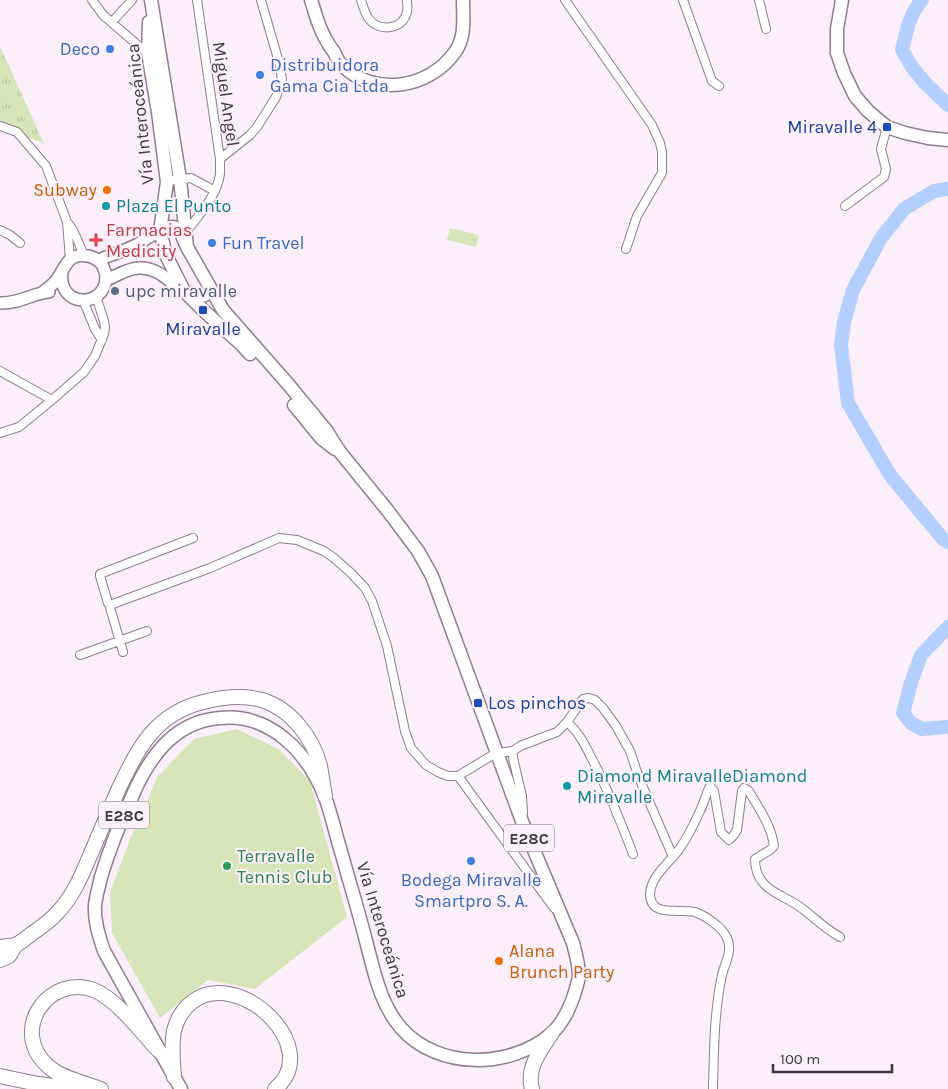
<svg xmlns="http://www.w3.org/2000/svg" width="948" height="1089" font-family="Karla,sans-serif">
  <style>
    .green { fill: #d6e5b8 }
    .park { fill: url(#park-tufts) }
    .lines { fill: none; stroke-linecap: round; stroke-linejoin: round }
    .river { stroke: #b3cfff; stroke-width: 14 }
    .street-casing { stroke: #917c90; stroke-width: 10 }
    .secondary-casing { stroke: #917c90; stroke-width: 14 }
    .primary-casing { stroke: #917c90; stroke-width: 15 }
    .highway-casing { stroke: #917c90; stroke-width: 16 }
    .street { stroke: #fff; stroke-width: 8 }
    .secondary { stroke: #fff; stroke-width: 11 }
    .primary { stroke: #fff; stroke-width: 12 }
    .highway { stroke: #fff; stroke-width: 14 }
    .shop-dot { fill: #3f7fe0; stroke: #fceefb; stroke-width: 2 }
    .transit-dot { fill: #1a4fb4; stroke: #fceefb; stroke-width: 2 }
    .food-dot { fill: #e8710a; stroke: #fceefb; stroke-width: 2 }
    .culture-dot { fill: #0f9aa8; stroke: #fceefb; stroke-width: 2 }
    .health-dot { fill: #e0444e; stroke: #fceefb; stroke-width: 2 }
    .service-dot { fill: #5c6f8a; stroke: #fceefb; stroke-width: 2 }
    .leisure-dot { fill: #2e9e5b; stroke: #fceefb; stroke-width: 2 }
    .labels { text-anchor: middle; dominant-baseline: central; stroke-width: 4; stroke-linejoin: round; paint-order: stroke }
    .shield { fill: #fceefb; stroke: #786e77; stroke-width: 1 }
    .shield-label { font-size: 16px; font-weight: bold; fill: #40373f }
    .shop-label { font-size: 18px; fill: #366cbe; stroke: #fceefb; text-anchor: start }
    .street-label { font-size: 18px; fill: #40373f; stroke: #fceefb }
    .transit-label { font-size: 18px; fill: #164399; stroke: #fceefb; text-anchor: end }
    .food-label { font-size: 18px; fill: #c56008; stroke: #fceefb; text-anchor: end }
    .culture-label { font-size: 18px; fill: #0d838f; stroke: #fceefb; text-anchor: start }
    .health-label { font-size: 18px; fill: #be3a42; stroke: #fceefb; text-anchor: start }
    .service-label { font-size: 18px; fill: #4e5e75; stroke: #fceefb; text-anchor: start }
    .leisure-label { font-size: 18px; fill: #27864d; stroke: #fceefb; text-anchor: start }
  </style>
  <defs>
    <pattern id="park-tufts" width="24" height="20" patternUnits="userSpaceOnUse" patternTransform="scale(1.25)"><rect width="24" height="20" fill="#d6e5b8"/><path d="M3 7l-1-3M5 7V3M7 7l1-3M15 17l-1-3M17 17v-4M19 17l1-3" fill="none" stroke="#b9c59f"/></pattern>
  </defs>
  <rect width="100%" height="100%" fill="#fceefb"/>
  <!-- green -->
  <path class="green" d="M450 228 479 235 476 247 447 240Z
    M237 729 280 750 310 781 347 917 255 989 208 980 160 1018 112 933 110 893 130 839 158 776 194 739Z"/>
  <!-- park -->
  <path class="park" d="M0 46 44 144 0 126Z"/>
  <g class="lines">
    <!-- river -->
    <path class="river" d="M922 0C910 13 906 33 902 50L912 67 925 83 948 105
      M948 189 934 191 904 209 881 238 853 290 844 322 841 345 848 403 890 475 943 539 948 542
      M948 627 921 655 911 683 903 713 911 723 922 729 948 727"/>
    <!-- street casing -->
    <g class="street-casing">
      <path id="street" d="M92 0 103 15 148 54
        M361 0C363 6 365 14 369 19 379 32 403 30 407 12 408 9 407 4 407 0
        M565 0 652 125 660 143 662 152V173L637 216 626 249
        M683 0 712 81 719 86
        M759 0 766 29
        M112 22 132 0
        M0 126 17 132 46 166 67 222 73 230 84 255
        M220 159 250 135 257 127 276 97 282 80 280 66 261 0
        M167 181 191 178 215 191
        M845 206 884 177 886 169 881 149 887 127
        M67 222 70 259
        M0 230 10 235 20 243
        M186 232C199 215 217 196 220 174 220 169 220 164 220 159L197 0
        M83 300 95 329 102 340
        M0 371 52 400
        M0 433 19 427 52 400 84 372 95 356 104 334 105 328 104 321 96 296
        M193 538 100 574V576L108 603 110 605 210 568 279 538 297 540 324 551 334 558 351 573 365 588 372 601 387 646 405 731 411 748 426 765 438 772 448 776H458
        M109 604 123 652
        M80 655 147 631
        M567 722C579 732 586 747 593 761 609 791 621 823 633 854
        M513 751V758L522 796 523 813
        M458 776 491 756 498 753 513 751 520 746 557 732 567 722 583 699 589 698 595 700 603 708 616 726 630 751 639 778 673 857
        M458 776 554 908
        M713 1089C714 1051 714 1012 722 975 725 962 733 952 727 938 722 927 706 916 695 912 680 908 651 918 650 895 650 876 670 863 680 848 688 837 694 824 700 811 704 803 706 794 710 786L714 791 721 832 729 840 733 836 737 830 742 791 744 788 748 790C759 808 771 825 774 846L770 850 755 859C755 890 781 893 800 907 814 917 825 929 840 937"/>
    </g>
    <!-- secondary casing -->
    <g class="secondary-casing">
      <path id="secondary" d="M98 260C111 255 125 251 138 244 145 240 168 223 175 227 180 230 183 239 185 244
        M106 280C116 276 128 268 139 268 159 267 169 283 185 291 191 294 197 295 204 296L212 291
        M43 292C47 289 51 286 55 282 65 270 66 252 88 256 93 257 97 259 101 263 104 268 106 272 106 278 105 308 57 309 62 271
        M0 303C20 304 32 293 49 292"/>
    </g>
    <!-- primary casing -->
    <g class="primary-casing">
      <path id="primary" d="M151 0 180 179 187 247 223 310 288 384 326 430 340 452 388 511 418 551 432 576 523 824 573 943C576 954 579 965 579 976 578 983 575 992 573 998 568 1012 561 1025 551 1034 510 1069 438 1070 401 1028 380 1004 374 971 366 941 359 913 350 884 342 855 336 836 332 816 325 797 308 753 271 713 220 718 177 721 152 753 135 790 122 818 110 847 101 877 99 886 96 896 95 905 94 921 99 936 104 951L181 1089
        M311 0C315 12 318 25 324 36 327 42 330 47 334 52 336 56 338 62 342 65 374 98 430 88 455 52 466 37 463 17 463 0
        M842 0 837 29V53L844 73 855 96 868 111 887 127 905 133 928 138 948 140
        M149 22 148 53 158 112 167 182 160 231 166 255 184 291 203 310 242 345 250 354
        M294 405 321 438 335 449"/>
    </g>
    <!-- highway casing -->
    <g class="highway-casing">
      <path id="highway" d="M0 947C5 946 10 946 15 945 23 942 30 934 37 930 44 925 51 920 57 913 74 896 83 872 92 851 101 830 110 809 119 788 139 747 155 714 203 702 222 697 243 695 262 700 291 709 313 738 320 766 322 776 323 786 325 796
        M0 960 9 956 16 945
        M0 1076 38 1084 75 1089
        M174 1077C173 1062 171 1045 174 1031 177 1019 183 1009 192 1002 239 966 325 1048 275 1089
        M101 1089C85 1083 61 1078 49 1067 7 1031 50 971 96 991 118 1001 142 1033 159 1051
        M532 1089C526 1067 541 1050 552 1033"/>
    </g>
    <!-- street -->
    <use href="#street" class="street"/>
    <!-- secondary -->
    <use href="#secondary" class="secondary"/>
    <!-- primary -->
    <use href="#primary" class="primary"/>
    <!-- highway -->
    <use href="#highway" class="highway"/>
  </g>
  <!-- markers -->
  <g class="shop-dot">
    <circle cx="110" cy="49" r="5"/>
    <circle cx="260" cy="75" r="5"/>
    <circle cx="212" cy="243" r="5"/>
    <circle cx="471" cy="861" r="5"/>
  </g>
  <g class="transit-dot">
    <rect x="882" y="122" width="10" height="10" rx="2.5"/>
    <rect x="198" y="305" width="10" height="10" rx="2.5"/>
    <rect x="473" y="698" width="10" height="10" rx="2.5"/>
  </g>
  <g class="food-dot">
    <circle cx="107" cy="190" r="5"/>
    <circle cx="499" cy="961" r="5"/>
  </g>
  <g class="culture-dot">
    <circle cx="106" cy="206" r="5"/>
    <circle cx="567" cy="786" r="5"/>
  </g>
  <path class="health-dot" d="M93.5 232.5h5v5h5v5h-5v5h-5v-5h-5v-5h5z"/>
  <circle class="service-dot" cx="115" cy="291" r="5"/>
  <circle class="leisure-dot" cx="227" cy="866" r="5"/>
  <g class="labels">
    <!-- shield labels -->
    <g class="shield">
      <rect x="99" y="801.5" width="50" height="27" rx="4"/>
      <rect x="504" y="824.5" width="50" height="27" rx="4"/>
    </g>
    <g class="shield-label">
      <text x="124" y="815">E28C</text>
      <text x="529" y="838">E28C</text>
    </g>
    <!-- shop labels -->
    <g class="shop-label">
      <text x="100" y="49" text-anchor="end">Deco</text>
      <text x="270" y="65">Distribuidora<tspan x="270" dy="21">Gama Cia Ltda</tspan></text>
      <text x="222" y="243">Fun Travel</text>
      <text x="471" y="880" text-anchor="middle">Bodega Miravalle<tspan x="471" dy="21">Smartpro S. A.</tspan></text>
    </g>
    <!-- street labels -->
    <g class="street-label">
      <text transform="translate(226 94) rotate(82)">Miguel Angel</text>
      <text transform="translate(140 114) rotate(-96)">Vía Interoceánica</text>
      <text transform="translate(383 930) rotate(73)">Vía Interoceánica</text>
    </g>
    <!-- transit labels -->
    <g class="transit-label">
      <text x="877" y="127">Miravalle 4</text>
      <text x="203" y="329" text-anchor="middle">Miravalle</text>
      <text x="488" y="703" text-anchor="start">Los pinchos</text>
    </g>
    <!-- food labels -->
    <g class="food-label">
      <text x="97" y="190">Subway</text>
      <text x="509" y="951" text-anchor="start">Alana<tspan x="509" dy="21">Brunch Party</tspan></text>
    </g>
    <!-- culture labels -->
    <g class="culture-label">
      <text x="116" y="206">Plaza El Punto</text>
      <text x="577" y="776">Diamond MiravalleDiamond<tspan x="577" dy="21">Miravalle</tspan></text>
    </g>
    <!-- health labels -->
    <g class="health-label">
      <text x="106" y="230">Farmacias<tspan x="106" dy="21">Medicity</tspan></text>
    </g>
    <!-- service labels -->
    <g class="service-label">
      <text x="125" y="291">upc miravalle</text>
    </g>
    <!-- leisure labels -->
    <g class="leisure-label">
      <text x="237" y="856">Terravalle<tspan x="237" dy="21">Tennis Club</tspan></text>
    </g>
  </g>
  <!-- scale -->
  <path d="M773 1064v8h119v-8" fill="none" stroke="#40373f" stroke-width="2.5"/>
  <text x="780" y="1064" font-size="15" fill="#40373f" stroke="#fceefb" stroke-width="4" paint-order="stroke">100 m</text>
</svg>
